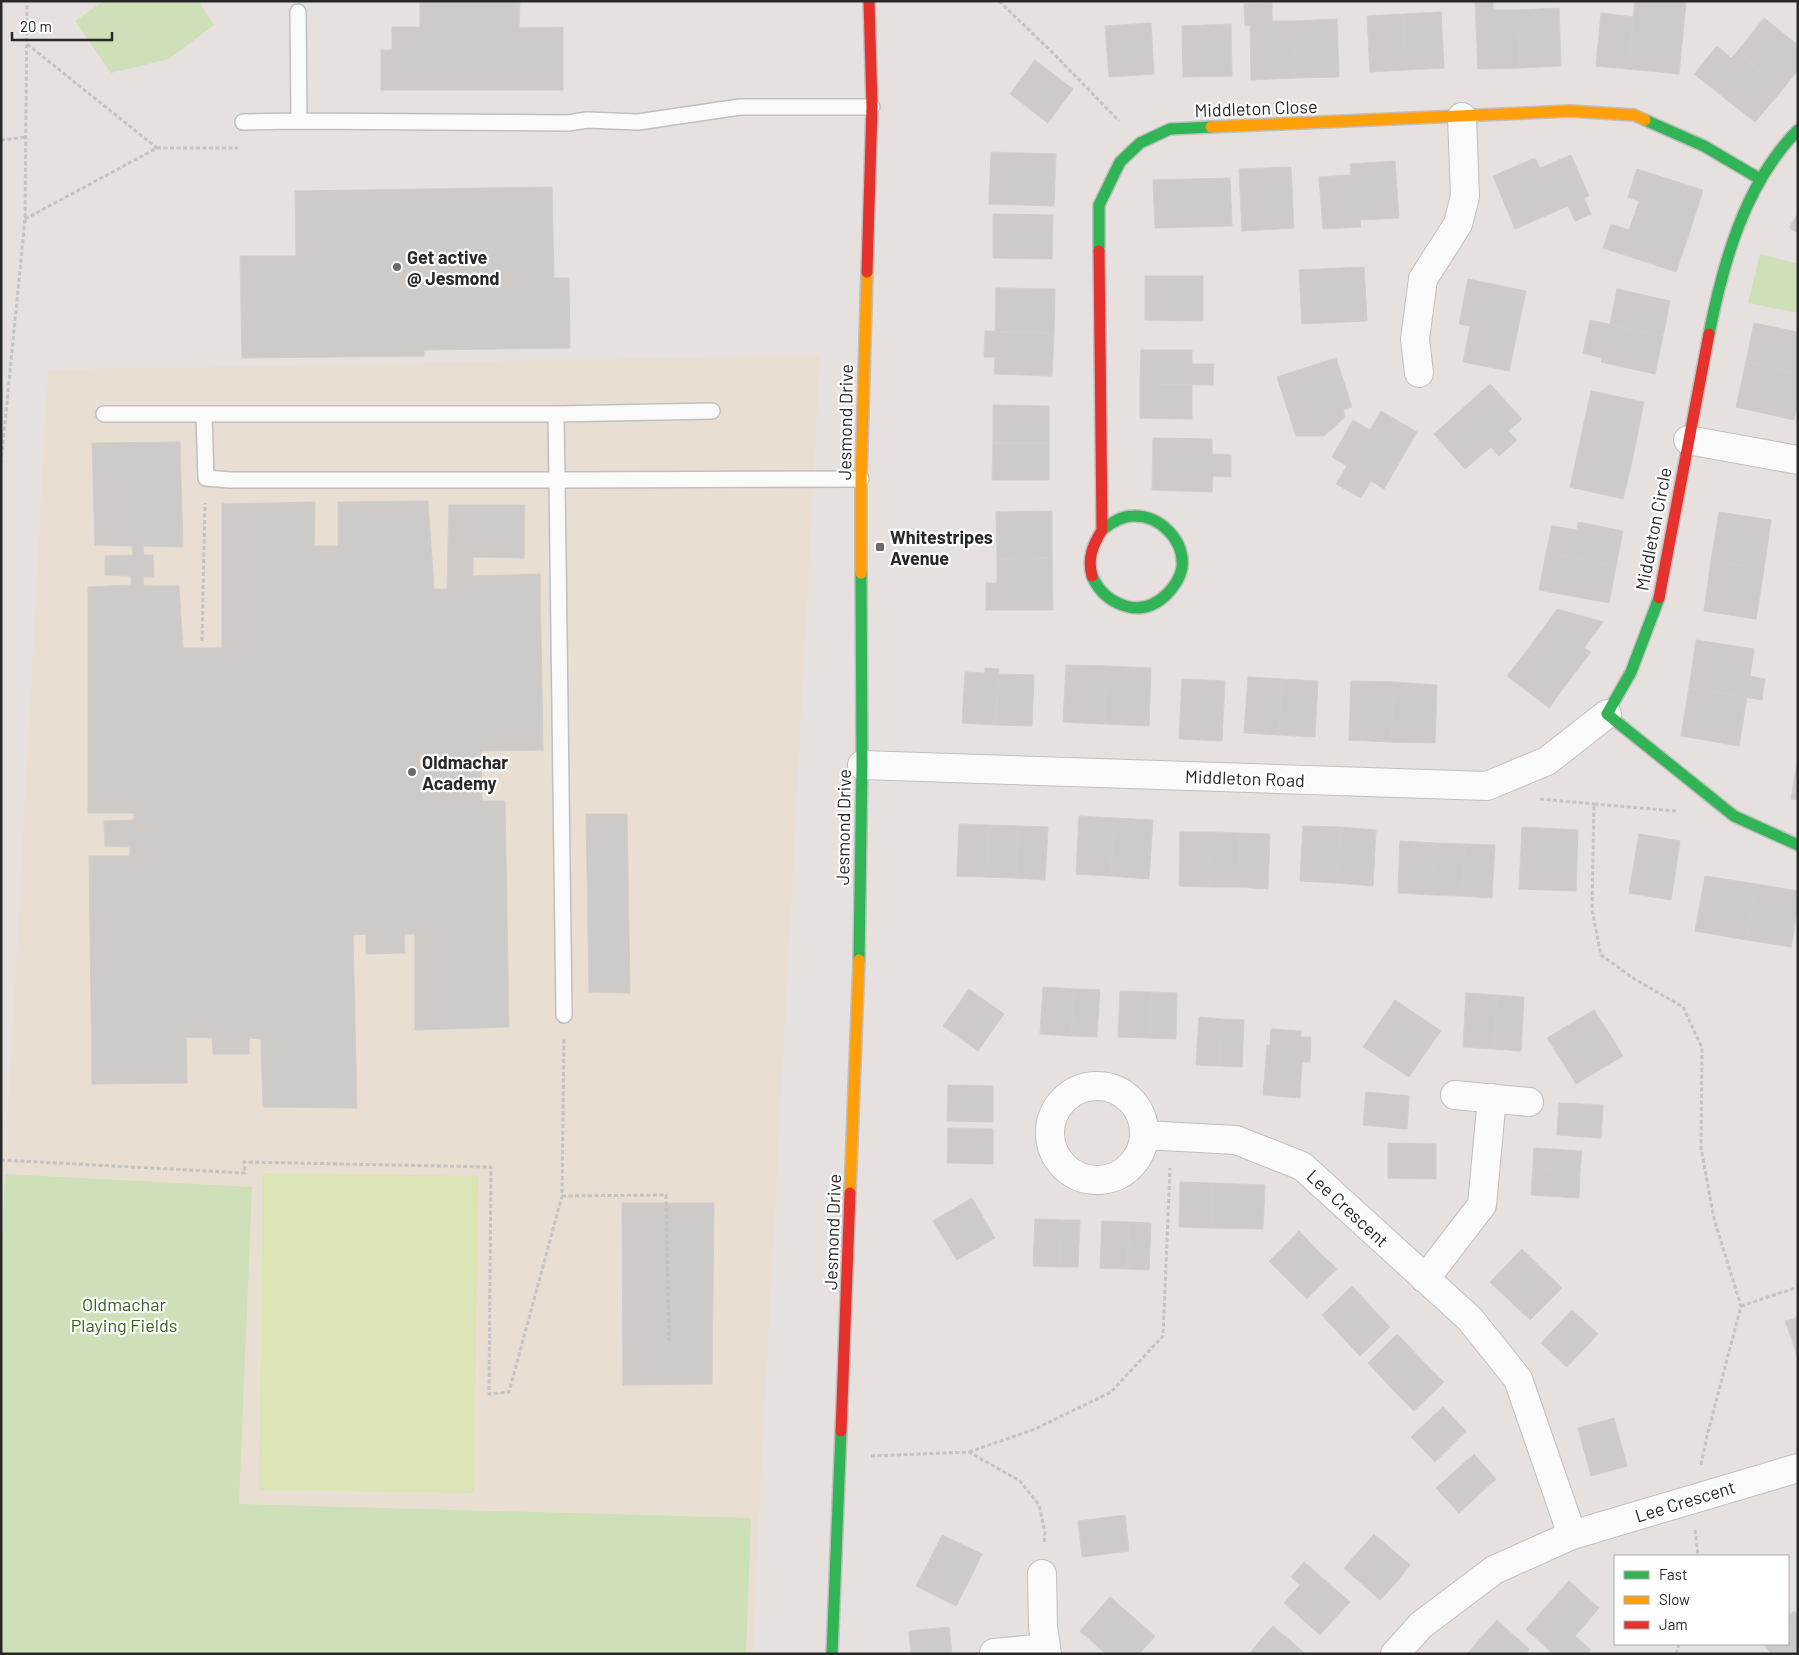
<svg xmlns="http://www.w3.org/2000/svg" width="1799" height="1655" font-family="Barlow,sans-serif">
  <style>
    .education { fill: #e9ded2 }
    .green { fill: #cee0b7 }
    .pitch { fill: #dae4b5 }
    .building { fill: #cdcac7; stroke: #d1cdca }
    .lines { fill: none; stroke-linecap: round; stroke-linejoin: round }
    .lane-casing { stroke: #c0bfbf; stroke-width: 18 }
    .street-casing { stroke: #c0bfbf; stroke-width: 30 }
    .fast-casing { stroke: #c0bfbf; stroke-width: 14 }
    .slow-casing { stroke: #c0bfbf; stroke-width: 14 }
    .jam-casing { stroke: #c0bfbf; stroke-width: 14 }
    .path { stroke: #c4c3c3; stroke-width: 3; stroke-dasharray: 4 2.5; stroke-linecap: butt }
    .lane { stroke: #fbfafa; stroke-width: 15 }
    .street { stroke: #fbfafa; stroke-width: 28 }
    .fast { stroke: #30b455; stroke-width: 11 }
    .slow { stroke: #ff9f0a; stroke-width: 11 }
    .jam { stroke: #e5322d; stroke-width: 11 }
    .poi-dot { fill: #6a6968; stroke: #fff; stroke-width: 2 }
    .labels { text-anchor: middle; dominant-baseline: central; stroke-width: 4.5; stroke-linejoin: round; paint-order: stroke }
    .street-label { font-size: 18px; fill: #282828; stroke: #fff }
    .poi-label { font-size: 18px; font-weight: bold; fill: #282828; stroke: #fff; text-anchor: start }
    .park-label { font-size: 18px; fill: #35621b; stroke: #fff }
  </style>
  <rect width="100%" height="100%" fill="#e6e1de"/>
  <!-- education -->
  <path class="education" d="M820 355 759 1513 753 1654H1V1247L48 370Z"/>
  <!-- green -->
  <path class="green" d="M104 1H199L214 25 169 59 111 73 75 21Z
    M1760 254 1798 264V313L1748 303Z
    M5 1174 252 1187 239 1504 751 1518 746 1654H1V1267Z"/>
  <!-- pitch -->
  <path class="pitch" d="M263 1173 478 1176 474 1493 259 1490Z"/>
  <!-- building -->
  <path class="building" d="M420 1H520L519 28 563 27V90H381V50H392V27H420Z
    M1475 1H1493V10H1518L1520 68 1478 69Z
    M1635 1 1686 2 1679 74 1628 69Z
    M1272 3V21H1293L1295 78 1251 80 1250 25 1245 26 1244 4Z
    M1559 8 1561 66 1520 68 1518 10Z
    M1441 12 1444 68 1406 70 1403 14Z
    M1601 13 1634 17 1628 69 1596 66Z
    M1403 14 1406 70 1370 72 1367 16Z
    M1764 18 1798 45V70L1783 89 1737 52Z
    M1337 19 1339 77 1295 78 1293 21Z
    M1151 23 1154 74 1109 77 1105 26Z
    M1231 24 1232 76 1183 77 1182 26Z
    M1717 46 1731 58 1737 52 1783 89 1755 122 1694 74Z
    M1035 60 1073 89 1048 123 1010 94Z
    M991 152 1056 154 1054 206 989 204Z
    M1571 155 1589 196 1584 198 1591 214 1575 221 1568 206 1515 229 1493 176 1535 158 1540 168Z
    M1395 161 1399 218 1360 220 1361 227 1323 229 1319 177 1351 175 1350 164Z
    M1291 167 1294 228 1242 231 1239 169Z
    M1637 169 1703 190 1690 231 1635 213 1639 201 1628 197Z
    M1230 178 1232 226 1155 228 1153 180Z
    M552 187 554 278H569L570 348 424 350V356L242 358 240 256H296L295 191Z
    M1635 213 1690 231 1676 272 1603 248 1611 224 1629 230Z
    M1798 213V233L1789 228Z
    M993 214 1053 215 1052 259 993 258Z
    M1364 267 1367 321 1302 324 1299 270Z
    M1145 276H1203V321L1145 320Z
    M1468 279 1526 291 1509 371 1463 362 1470 326 1459 324Z
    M996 288 1055 289 1054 333 995 332Z
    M1617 289 1670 301 1663 336 1610 325Z
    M1590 320 1663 336 1655 374 1601 362 1602 358 1583 353Z
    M1754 323 1798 332V374L1746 362Z
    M985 331 1054 333 1052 376 994 374 995 357H984Z
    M1141 350H1192V364H1214L1213 385 1140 384Z
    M1336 358 1352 407 1343 410 1345 417 1324 436H1296L1277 377Z
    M1746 362 1798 374V401L1794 420 1736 407Z
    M1140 384 1192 385V419L1140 418Z
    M1490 384 1522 419 1508 431 1517 440 1499 456 1491 447 1465 469 1434 434Z
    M1591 391 1644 402 1633 457 1579 446Z
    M993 405 1049 406V443H993Z
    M1381 411 1417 432 1384 489 1371 481 1361 498 1336 484 1347 466 1332 457 1353 420 1370 430Z
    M1153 438 1212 439V454L1231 455V477L1213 476 1212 492 1152 490Z
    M180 442 183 547 143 546 144 555H153L154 577H143L144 586H179L183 648H222V504L315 502 314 546H338V502L428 501 434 589H447L449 505H525L524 558 473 557V576L540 574 543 750 481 751 482 801H505L509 1027 415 1030V934H404L405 953 366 954V934L353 935 357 1108 263 1107 261 1039 249 1038V1054H213L212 1038 186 1037 187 1083 92 1084 89 856H130V847L105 846 104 821 134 820V813H88V587L131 585V576L105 575V556L133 555 132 546 95 545 92 443Z
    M993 443H1049V480H992Z
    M1579 446 1633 457 1623 499 1570 487Z
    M1052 511V558L997 559 996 512Z
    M1719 512 1771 520 1764 569 1711 561Z
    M1578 522 1623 531 1616 566 1546 553 1552 526 1577 530Z
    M1546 553 1616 566 1609 603 1539 590Z
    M1052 558 1053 610H986V583H997V559Z
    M1711 561 1764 569 1756 619 1704 611Z
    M1557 609 1603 622 1584 648 1591 652 1570 679 1529 648Z
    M1696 640 1754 649 1750 676 1765 679 1762 700 1689 688Z
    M1529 648 1570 679 1549 708 1507 676Z
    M1066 665 1106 666 1104 724 1063 722Z
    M1106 666 1151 668 1149 726 1104 724Z
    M985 668 999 669 996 725 962 723 965 672 985 673Z
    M998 674 1034 675 1032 726 996 725Z
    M1248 677 1282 679 1279 735 1244 733Z
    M1182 679 1225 681 1222 741 1179 739Z
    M1282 679 1318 681 1315 737 1279 735Z
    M1351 681 1394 682 1391 742 1349 740Z
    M1394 682 1437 685 1435 743 1391 742Z
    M1689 688 1747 697 1739 746 1681 736Z
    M1798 756V800L1791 799Z
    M586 814H627L630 993 589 992Z
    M1079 816 1114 818 1111 876 1076 874Z
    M1114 818 1153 820 1149 879 1111 876Z
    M959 824 989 825 986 877 957 876Z
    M989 825 1018 826 1016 878 986 877Z
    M1018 826 1048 827 1045 880 1016 878Z
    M1303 826 1340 827 1337 883 1300 881Z
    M1340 827 1376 830 1373 886 1337 883Z
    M1522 827 1578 830 1576 891 1519 889Z
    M1180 832H1211L1209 887 1179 886Z
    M1211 832 1240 833 1238 887H1209Z
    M1240 833 1270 834 1268 889 1238 887Z
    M1639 834 1680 841 1671 900 1629 893Z
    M1400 841 1435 843 1433 895 1398 893Z
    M1435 843 1465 844 1462 896 1433 895Z
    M1465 844 1495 845 1492 898 1462 896Z
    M1705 876 1756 884 1747 940 1695 931Z
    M1756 884 1798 891V905L1791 947 1747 940Z
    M1043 987 1074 989 1071 1036 1040 1034Z
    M969 989 1004 1014 978 1051 943 1026Z
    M1074 989 1100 990 1097 1037 1071 1036Z
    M1120 991 1151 992 1150 1038 1118 1037Z
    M1151 992 1177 993 1176 1039 1150 1038Z
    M1466 993 1497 995 1494 1049 1463 1047Z
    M1497 995 1524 997 1521 1051 1494 1049Z
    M1395 1000 1441 1031 1426 1052 1380 1022Z
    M1594 1010 1609 1033 1562 1061 1547 1038Z
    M1199 1017 1222 1019 1220 1066 1196 1065Z
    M1222 1019 1244 1020 1242 1067 1220 1066Z
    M1380 1022 1426 1052 1409 1077 1363 1047Z
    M1271 1029 1301 1031V1037H1311L1310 1062H1302L1300 1098 1263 1095 1267 1045H1270Z
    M1609 1033 1623 1056 1576 1084 1562 1061Z
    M948 1085 993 1086V1122L947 1121Z
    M1366 1092 1409 1096 1407 1129 1363 1125Z
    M1559 1103 1603 1105 1601 1138 1557 1135Z
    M948 1128 993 1129V1164L947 1163Z
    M1388 1143 1436 1144V1179L1388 1178Z
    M1534 1148 1582 1151 1580 1171 1533 1168Z
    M1533 1168 1580 1171 1579 1198 1531 1195Z
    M1180 1182 1212 1183 1211 1228 1179 1227Z
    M1212 1183 1265 1185 1263 1229 1211 1228Z
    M972 1198 995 1238 957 1260 933 1221Z
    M622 1203H714L712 1384 623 1385Z
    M1035 1219 1062 1220 1060 1267 1033 1266Z
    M1062 1220H1080L1078 1267H1060Z
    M1102 1221 1129 1222 1127 1269 1100 1268Z
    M1129 1222 1151 1223 1149 1270 1127 1269Z
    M1299 1231 1319 1252 1289 1281 1269 1261Z
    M1522 1249 1544 1271 1512 1303 1490 1282Z
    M1319 1252 1337 1269 1307 1299 1289 1281Z
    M1544 1271 1562 1288 1530 1320 1512 1303Z
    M1352 1286 1374 1310 1343 1338 1322 1315Z
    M1374 1310 1390 1327 1360 1356 1343 1338Z
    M1572 1310 1598 1334 1567 1367 1541 1343Z
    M1798 1317V1338L1792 1340 1785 1321Z
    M1397 1334 1425 1363 1395 1392 1368 1363Z
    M1798 1338V1360L1792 1340Z
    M1425 1363 1444 1382 1414 1411 1395 1392Z
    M1443 1407 1466 1431 1435 1462 1411 1437Z
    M1614 1418 1627 1466 1591 1476 1578 1428Z
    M1474 1454 1496 1479 1459 1513 1436 1488Z
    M1125 1515 1129 1551 1082 1557 1078 1521Z
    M1374 1534 1410 1565 1396 1583 1359 1551Z
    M942 1535 982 1554 969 1581 929 1561Z
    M1359 1551 1396 1583 1380 1600 1344 1568Z
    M929 1561 969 1581 956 1606 916 1586Z
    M1304 1562 1350 1602 1336 1617 1291 1577Z
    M1569 1581 1599 1608 1581 1629 1551 1601Z
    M1300 1585 1336 1617 1320 1635 1284 1603Z
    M1110 1597 1134 1618 1104 1652 1080 1631Z
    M1551 1601 1581 1629 1575 1636 1591 1650 1587 1654H1553L1526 1629Z
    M1794 1611 1798 1615V1641L1788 1629V1616Z
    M1134 1618 1155 1636 1139 1654H1106L1104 1652Z
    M1497 1620 1529 1649 1526 1654H1494L1479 1640Z
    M1273 1626 1306 1654H1282L1263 1637Z
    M949 1627 952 1654H911L909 1631Z
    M1788 1629 1798 1641V1654H1772L1763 1644H1788Z
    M1263 1637 1282 1654H1249Z
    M1479 1640 1494 1654H1467Z"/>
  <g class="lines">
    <!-- lane casing -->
    <g class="lane-casing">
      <path id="lane" d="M298 12 299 121
        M243 122 299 121 568 123 587 120 638 122 740 107H872
        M104 414H556L712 411
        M204 415 206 478 230 480H557L556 414
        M564 1015 557 480 861 479"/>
    </g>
    <!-- street casing -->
    <g class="street-casing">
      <path id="street" d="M1419 373 1415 339 1423 279 1458 224 1465 196 1462 117
        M1688 440 1798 460
        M862 765 1487 786 1547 761 1607 714
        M1050 1133a47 47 0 1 1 94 0a47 47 0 1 1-94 0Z
        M1455 1095 1529 1102
        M1144 1135 1236 1140 1302 1166 1470 1319 1518 1379 1572 1535
        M1425 1279 1482 1205 1492 1098
        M1042 1574 1043 1627 1047 1654
        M994 1653 1046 1648
        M1395 1654 1421 1625 1494 1570 1572 1535 1798 1468"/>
    </g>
    <!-- fast casing -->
    <g class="fast-casing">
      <path id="fast" d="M1645 120 1704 146 1760 179
        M1099 251V205L1120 162 1140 143 1170 129 1211 127
        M1709 334C1723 263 1745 183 1798 130
        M1092 576C1099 592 1112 603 1129 607 1144 610 1156 605 1167 594 1174 587 1180 578 1182 568 1185 540 1160 515 1133 516 1121 516 1111 523 1102 530
        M1659 598 1631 672 1607 714 1734 816 1798 845
        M859 960 862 765 861 573
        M832 1654 841 1431"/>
    </g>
    <!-- slow casing -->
    <g class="slow-casing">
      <path id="slow" d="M1211 127 1570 111 1634 115 1645 120
        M861 573V479L867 272
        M850 1193 859 960"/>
    </g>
    <!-- jam casing -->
    <g class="jam-casing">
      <path id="jam" d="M867 272 872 107 869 1
        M1092 576C1087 558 1093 545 1102 530L1099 251
        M1659 598 1709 334
        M841 1431 850 1193"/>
    </g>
    <!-- path -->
    <path class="path" d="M999 1 1054 54 1119 121
      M1 140 26 137
      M157 148H238
      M25 219 157 148 27 44
      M1 463 25 219 27 1
      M202 641 205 503
      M1540 799 1594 804
      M1676 811 1594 804 1592 910 1601 955 1633 978 1683 1007 1702 1048 1701 1148 1714 1219 1741 1306 1707 1436 1701 1465
      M1 1160 245 1173 244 1162 491 1167 489 1394 509 1392 562 1196 564 1039
      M562 1196 666 1195 669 1340
      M1741 1306 1798 1287
      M969 1452 1035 1429 1111 1392 1163 1336 1170 1168
      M871 1456 969 1452 1020 1481 1039 1505 1045 1532 1044 1544
      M1695 1530 1698 1556
      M1676 1654 1679 1644"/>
    <!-- lane -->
    <use href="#lane" class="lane"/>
    <!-- street -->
    <use href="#street" class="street"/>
    <!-- fast -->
    <use href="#fast" class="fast"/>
    <!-- slow -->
    <use href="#slow" class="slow"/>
    <!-- jam -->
    <use href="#jam" class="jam"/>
  </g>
  <!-- markers -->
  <g class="poi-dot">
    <circle cx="397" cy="267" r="5"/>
    <rect x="875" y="542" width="10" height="10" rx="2.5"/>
    <circle cx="412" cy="772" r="5"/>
  </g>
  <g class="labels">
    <!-- street labels -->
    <g class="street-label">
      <text transform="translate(1256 108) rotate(-2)">Middleton Close</text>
      <text transform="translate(845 422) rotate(-89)">Jesmond Drive</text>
      <text transform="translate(1653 529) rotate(-79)">Middleton Circle</text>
      <text transform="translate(1245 778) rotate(2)">Middleton Road</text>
      <text transform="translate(843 827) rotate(-89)">Jesmond Drive</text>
      <text transform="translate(1348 1208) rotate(43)">Lee Crescent</text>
      <text transform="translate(832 1232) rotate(-88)">Jesmond Drive</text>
      <text transform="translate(1685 1501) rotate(-17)">Lee Crescent</text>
    </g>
    <!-- poi labels -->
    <g class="poi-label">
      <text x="407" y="257">Get active<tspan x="407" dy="21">@ Jesmond</tspan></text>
      <text x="890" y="537">Whitestripes<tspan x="890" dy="21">Avenue</tspan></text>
      <text x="422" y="762">Oldmachar<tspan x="422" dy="21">Academy</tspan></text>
    </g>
    <!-- park labels -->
    <g class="park-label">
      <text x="124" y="1304">Oldmachar<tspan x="124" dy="21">Playing Fields</tspan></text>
    </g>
  </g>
  <!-- border -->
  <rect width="1799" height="1655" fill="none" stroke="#282828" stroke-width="5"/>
  <!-- legend -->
  <rect x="1614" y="1555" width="175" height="90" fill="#ffffff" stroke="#a9a9a9"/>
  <rect x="1624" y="1571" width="25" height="8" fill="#30b455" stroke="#a9a9a9"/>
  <text x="1659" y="1580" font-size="15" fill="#282828">Fast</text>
  <rect x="1624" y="1596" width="25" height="8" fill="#ff9f0a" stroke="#a9a9a9"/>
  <text x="1659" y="1605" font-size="15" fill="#282828">Slow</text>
  <rect x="1624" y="1621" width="25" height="8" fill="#e5322d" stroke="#a9a9a9"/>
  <text x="1659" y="1630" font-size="15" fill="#282828">Jam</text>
  <!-- scale -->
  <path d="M12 32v8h100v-8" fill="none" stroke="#282828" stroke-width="2.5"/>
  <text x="20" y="32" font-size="15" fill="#282828" stroke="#ffffff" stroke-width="4" paint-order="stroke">20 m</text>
</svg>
